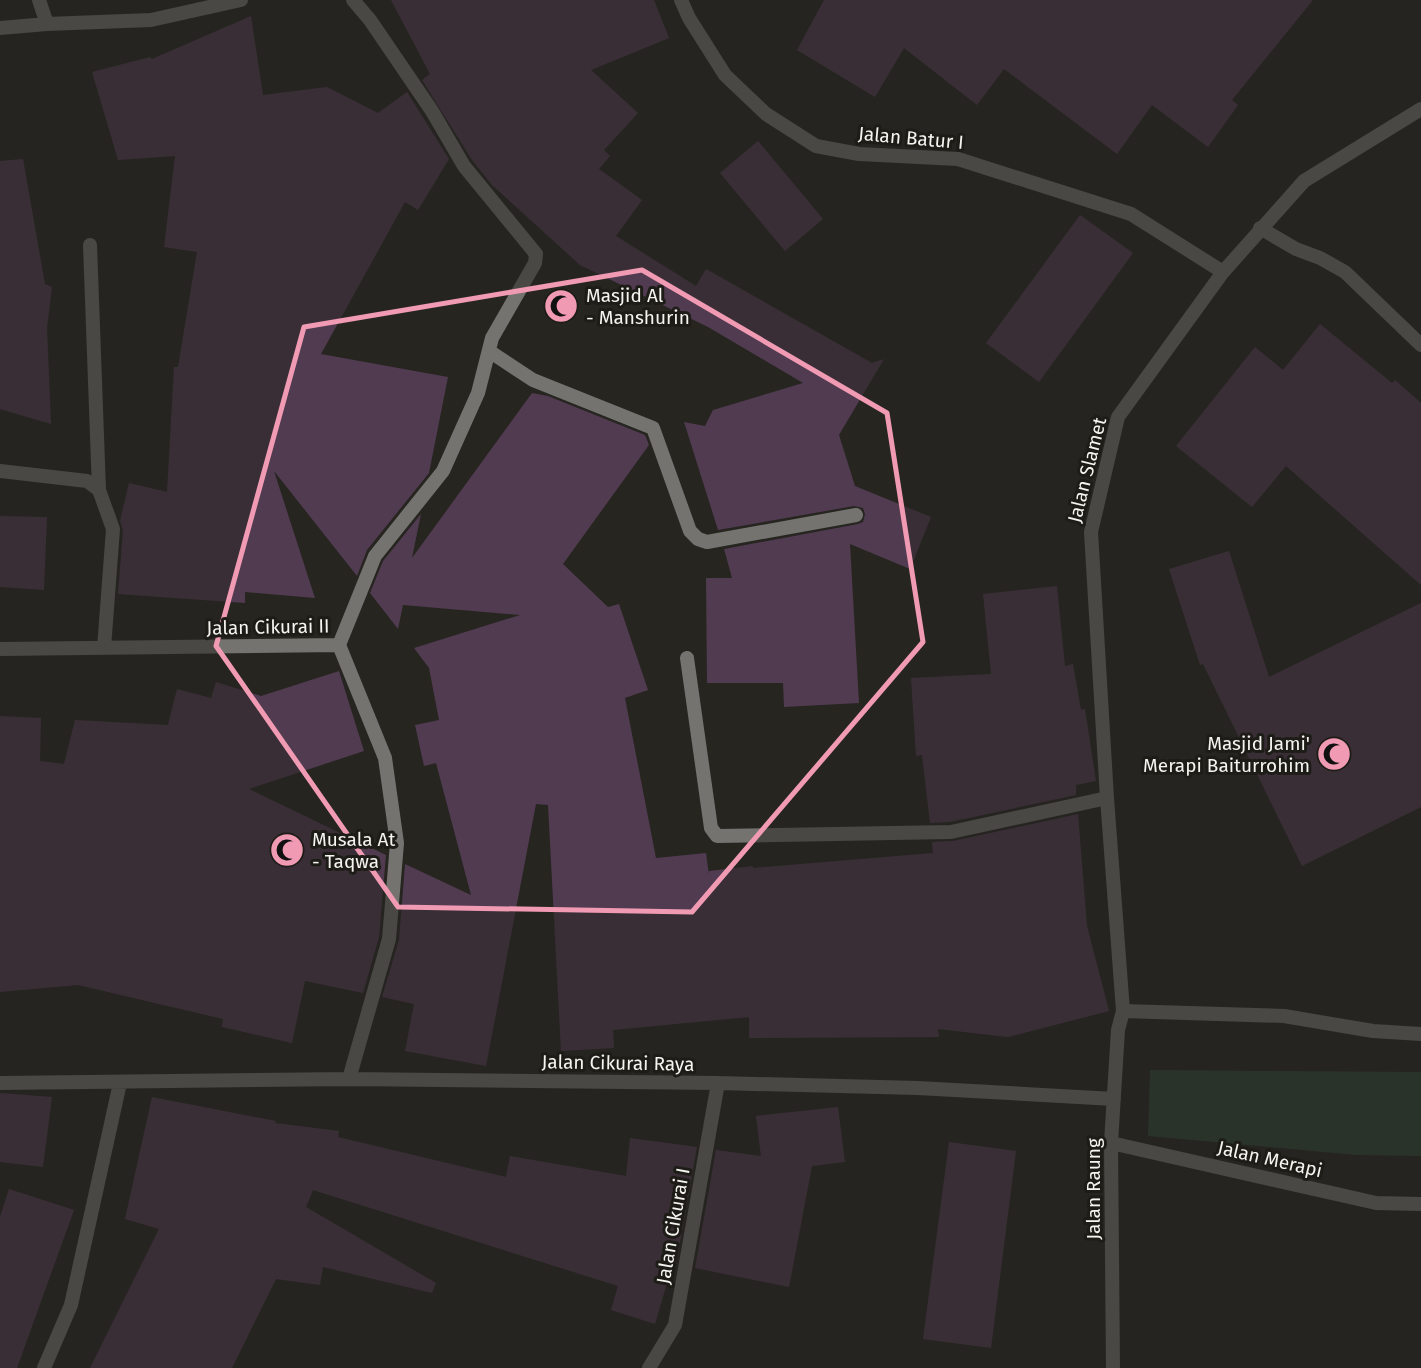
<svg xmlns="http://www.w3.org/2000/svg" width="1421" height="1368" font-family="'Fira Sans',sans-serif">
  <style>
    .green { fill: #2f4636 }
    .building { fill: #513b50 }
    .lines { fill: none; stroke-linecap: round; stroke-linejoin: round }
    .street { stroke: #747370; stroke-width: 14 }
    .marked { fill: none; stroke: #f19ab3; stroke-width: 5; stroke-linejoin: round }
    .labels { text-anchor: middle; dominant-baseline: central; stroke-width: 6; stroke-linejoin: round; paint-order: stroke }
    .street-label { font-size: 19px; fill: #f5f4f0; stroke: #1d1c17 }
    .poi-label { font-size: 19px; fill: #f5f4f0; stroke: #1d1c17; text-anchor: start }
  </style>
  <rect width="100%" height="100%" fill="#262520"/>
  <!-- green -->
  <path class="green" d="M1150 1070 1421 1072V1156L1357 1155 1148 1136Z"/>
  <!-- building -->
  <path class="building" d="M391 0H654L669 38 591 70 638 113 604 150 610 156 599 169 642 200 616 236 696 286 706 269 872 363 884 359 839 435 855 486 931 517 910 569 850 544 859 703 784 707 783 683H707L706 578H732L724 549 858 524 863 522 865 514 863 508 854 506 718 530 684 422 705 426 713 410 803 383 708 327 580 265 492 185 472 160 422 80 430 74Z
    M824 0H1313L1232 100 1238 105 1208 147 1152 105 1117 154 1004 69 977 105 904 48 875 97 797 50Z
    M251 16 263 95 327 87 378 113 407 92 449 159 418 210 405 202 321 354 448 377 429 473 367 550 357 576 274 471 315 598 245 592V603L118 594 123 530 120 521 129 483 167 492 174 367H178L197 252 164 247 175 156 118 160 92 72 150 57 152 59Z
    M758 141 823 219 785 251 720 173Z
    M23 159 45 284 52 287 47 328 51 424 0 409V161Z
    M1080 215 1133 253 1039 382 986 343Z
    M1320 324 1392 383 1395 380 1421 403V585L1286 466 1252 507 1176 446 1255 347 1283 370Z
    M532 393 548 396 645 435 649 445 563 564 608 607 619 604 648 690 625 698 656 858 706 853 709 875V871L753 866V868L933 853 932 842 953 841 1078 814 1087 926 1109 1011 1008 1037 938 1029 939 1037 749 1038V1017L613 1030 614 1048 561 1051 548 805 536 804 486 1066 405 1051 414 1004 382 997 399 940 405 864 471 895 436 763 424 766 415 725 439 720 429 668 414 648 520 615 403 605 398 629 370 593 383 561 421 514 412 558Z
    M0 516 47 517 44 590 0 587Z
    M1229 551 1269 677 1421 603V807L1302 866 1203 664 1200 665 1169 569Z
    M1057 586 1065 666 1073 664 1081 710 1085 709 1096 781 1076 785V795L950 822 930 823 922 755 916 756 911 678 991 674 983 594Z
    M339 671 364 751 249 789 386 855 379 937 363 993 305 981 292 1043 222 1027 223 1019 78 985 0 992V716L41 718 40 761 64 764 75 720 168 725 177 689 211 698 216 682 261 696Z
    M0 1093 52 1097 43 1167 0 1162Z
    M152 1097 276 1121 275 1123 339 1131 338 1137 506 1177 510 1156 626 1176 630 1138 697 1147 676 1264 673 1263 655 1324 611 1310 618 1286 313 1190 306 1207 436 1283 432 1293 323 1267 320 1285 276 1279 232 1368H90L159 1229 125 1219Z
    M838 1107 845 1162 812 1166 789 1287 695 1268 716 1150 761 1156 756 1116Z
    M949 1142 1016 1151 991 1348 923 1339Z
    M9 1189 74 1210 17 1368H0V1217Z"/>
  <g class="lines">
    <!-- street -->
    <path class="street" d="M39 0 47 24 151 20 241 0
      M681 0 689 18 725 75 766 114 816 146 859 154 958 159 1131 214 1223 272
      M0 28 47 24
      M1260 228 1296 249 1320 258 1345 272 1421 345
      M90 245 99 490
      M489 351 533 380 653 428 690 531 698 539 707 542 856 515
      M0 471 87 481 99 490 113 529 104 648
      M339 645 375 556 443 471 478 393 492 338 535 263 536 254 464 166 432 111 370 20 353 0
      M0 649 339 645 385 758 397 843 389 939 349 1079
      M687 658 711 828 717 836 951 832 1107 798
      M1123 1011 1284 1016 1373 1031 1421 1034
      M0 1083 349 1079 718 1083 918 1088 1114 1099
      M1111 1143 1376 1203 1421 1204
      M44 1368 71 1305 120 1083
      M649 1368 675 1325 718 1083
      M1113 1368 1111 1143 1118 1030 1123 1011 1107 798 1091 532 1118 417 1223 272 1304 181 1421 109"/>
  </g>
  <!-- marked area -->
  <path d="M0 0H1421V1368H0ZM642 270 887 413 923 642 692 912 398 907 216 646 304 327Z" fill="#262520" fill-opacity=".55" fill-rule="evenodd"/>
  <path class="marked" d="M642 270 887 413 923 642 692 912 398 907 216 646 304 327Z"/>
  <!-- icons -->
  <defs>
    <g id="mosque-disc" transform="scale(1.75)"><circle r="9.5" fill="#f19ab3" stroke="#1d1c17"/><path d="M3.5-4.9A6 6 0 1 0 3.5 4.9A5 5 0 1 1 3.5-4.9Z" fill="#111"/></g>
  </defs>
  <g fill-rule="evenodd">
    <use href="#mosque-disc" x="561" y="306"/>
    <use href="#mosque-disc" x="1334" y="754"/>
    <use href="#mosque-disc" x="287" y="850"/>
  </g>
  <g class="labels">
    <!-- street labels -->
    <g class="street-label">
      <text transform="translate(911 138) rotate(5)">Jalan Batur I</text>
      <text transform="translate(1087 470) rotate(-76)">Jalan Slamet</text>
      <text transform="translate(268 627) rotate(-1)">Jalan Cikurai II</text>
      <text transform="translate(618 1063) rotate(1)">Jalan Cikurai Raya</text>
      <text transform="translate(1270 1159) rotate(13)">Jalan Merapi</text>
      <text transform="translate(1093 1189) rotate(-90)">Jalan Raung</text>
      <text transform="translate(673 1226) rotate(-80)">Jalan Cikurai I</text>
    </g>
    <!-- poi labels -->
    <g class="poi-label">
      <text x="586" y="295">Masjid Al<tspan x="586" dy="22">- Manshurin</tspan></text>
      <text x="1310" y="743" text-anchor="end">Masjid Jami'<tspan x="1310" dy="22">Merapi Baiturrohim</tspan></text>
      <text x="312" y="839">Musala At<tspan x="312" dy="22">- Taqwa</tspan></text>
    </g>
  </g>
</svg>
